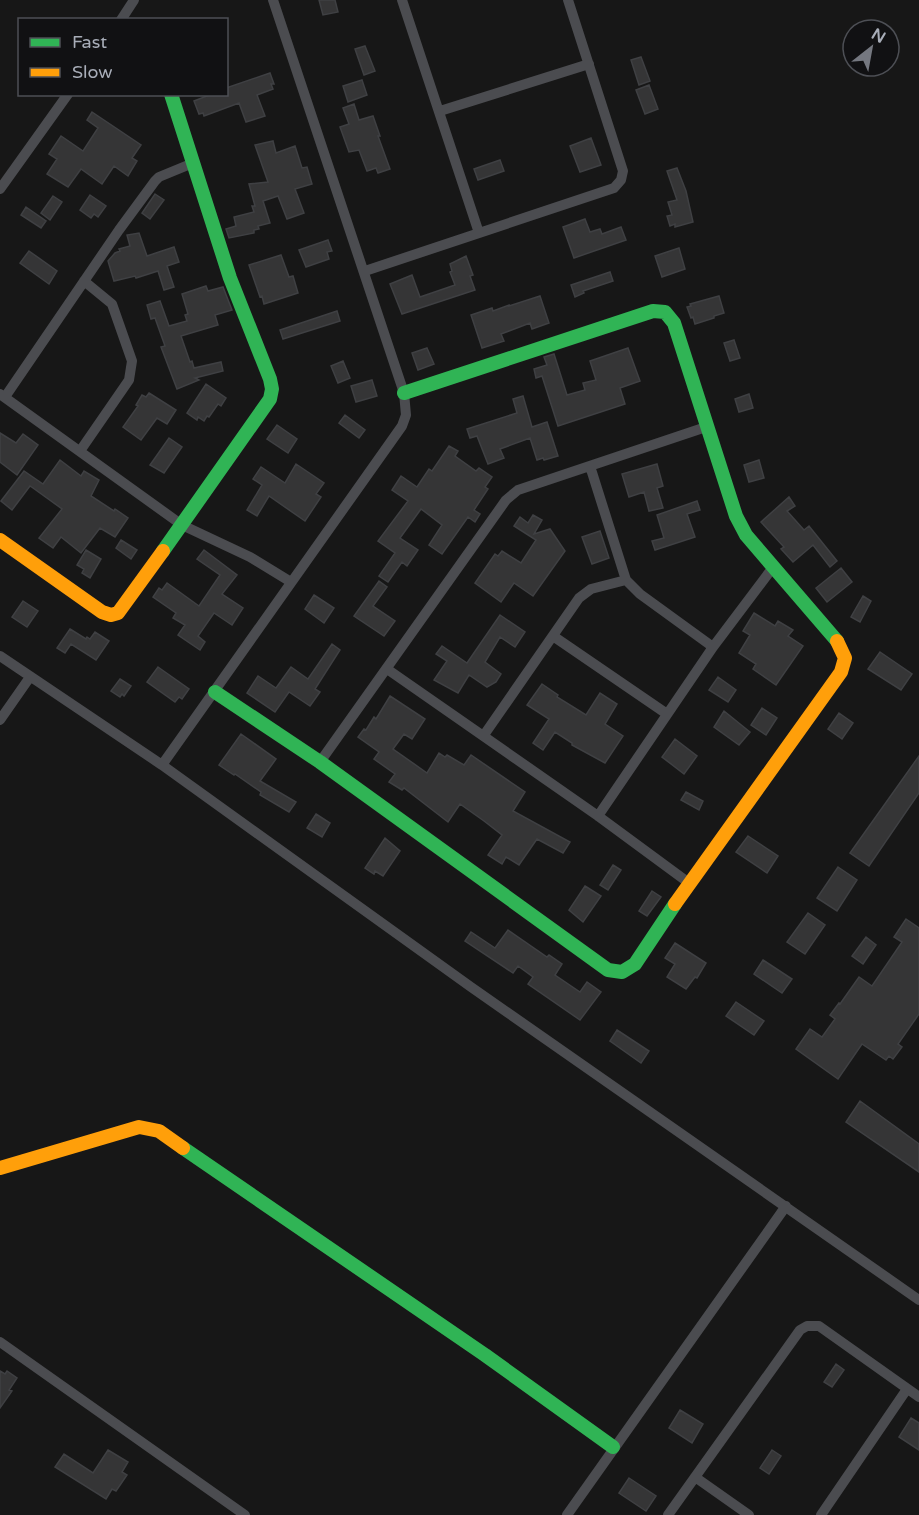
<svg xmlns="http://www.w3.org/2000/svg" width="919" height="1515" font-family="'Varela Round',sans-serif">
  <style>
    .building { fill: #353536; stroke: #3f4043; stroke-width: 1.5 }
    .lines { fill: none; stroke-linecap: round; stroke-linejoin: round }
    .street { stroke: #4b4c50; stroke-width: 10 }
    .fast { stroke: #30b455; stroke-width: 14 }
    .slow { stroke: #ff9f0a; stroke-width: 14 }
  </style>
  <rect width="100%" height="100%" fill="#171717"/>
  <!-- building -->
  <path class="building" d="M319 0H335L338 12 323 15Z
    M365 46 375 71 364 75 355 49Z
    M641 57 650 81 639 85 631 60Z
    M270 73 274 84H271L273 89 257 95 265 116 246 122 239 103 204 116 203 113 199 114 194 101 212 94H226V88Z
    M362 80 367 95 348 102 343 86Z
    M649 85 658 109 645 114 636 90Z
    M354 104 359 120 373 116 380 136H378L390 169 378 173 376 168 367 171 359 150 349 152 340 127 349 124 343 108Z
    M92 112 141 145 132 158 137 161 128 176 114 166 102 184 81 169 68 187 47 174 57 159 49 154 61 136 83 151 98 128 87 120Z
    M591 138 601 165 580 172 570 146Z
    M273 141 276 153 295 146 302 168 307 167 312 184 295 189 304 213 287 219 278 196 263 201 270 223 258 226 259 229 254 230V233L229 238 226 229 236 226 234 217 254 212 252 206H255L249 184 268 182 255 145Z
    M500 160 504 171 478 180 474 169Z
    M677 168 686 191 693 222 675 227V224L670 226 667 216 672 215 668 202 677 200 667 171Z
    M155 194 164 200 150 219 142 213Z
    M90 195 106 206 98 217 94 214 91 218 80 210Z
    M53 196 62 202 50 220 41 213Z
    M26 207 46 221 41 228 21 215Z
    M585 219 590 232 600 229 602 234 621 227 626 240 574 258 563 227Z
    M139 233 147 256 174 247 179 262 167 266 174 287 164 290 158 271 136 278 135 276 114 281 108 261 115 253 120 251 119 249 130 246 127 235Z
    M328 240 332 251 327 252 329 259 306 267 299 250Z
    M679 248 685 269 662 277 655 256Z
    M29 251 57 271 49 284 20 263Z
    M281 255 289 277 293 276 298 293 264 304 262 296 260 297 249 265Z
    M466 256 473 275 470 276 475 290 402 314 390 284 412 275 420 297 455 285 450 272 452 271 450 264Z
    M610 272 613 281 583 291 584 293 575 297 571 285Z
    M206 286 208 291 223 287 232 310 215 315 218 325 181 336 190 362 192 361 194 368 221 362 223 371 195 378 199 380 177 389 161 347 165 346 155 318 151 319 147 305 160 301 169 326 187 321 185 315 188 314 182 294Z
    M540 296 549 323 532 329 530 323 501 334 504 341 482 348 471 315 492 308 493 311 509 305V306Z
    M719 296 724 313 714 316V318L695 324 693 317 691 318 687 307 691 306 690 304Z
    M337 311 340 321 283 339 280 330Z
    M734 340 740 358 730 361 724 343Z
    M427 348 434 364 418 370 412 353Z
    M628 348 640 381 620 388 625 404 558 426 542 376 536 378 534 369 547 365 544 357 554 354 567 395 585 390 583 383 596 380 590 361Z
    M343 361 350 378 338 383 331 366Z
    M372 380 377 396 356 402 351 386Z
    M206 384 226 398 221 406 218 404 209 417 207 416 204 421 198 417 197 420 187 413Z
    M149 393 176 410 167 424 157 418 141 440 123 427 138 406 136 405 142 395 146 397Z
    M749 394 753 408 739 412 735 399Z
    M523 396 532 427 547 422 558 456 544 460 543 458 537 460 530 438 500 449 504 458 488 464 477 436 470 438 467 429 517 413 513 399Z
    M345 415 365 430 359 438 339 423Z
    M277 425 297 439 288 453 267 439Z
    M0 433 16 443 23 434 38 445 17 475 0 462Z
    M169 438 182 447 164 473 150 465Z
    M449 446 458 451 455 456 476 471 479 468 492 477 485 487 488 489 474 510 480 514 475 522 468 517 442 554 429 545 442 525 421 509 400 538 418 550 407 566 402 562 388 582 379 576 395 553 378 541 408 501 392 490 401 476 417 487 429 469 432 471Z
    M60 460 81 476 84 471 99 480 91 496 114 511 115 509 128 518 115 537 100 528 81 553 61 537 53 548 39 538 62 509 33 488 30 486 12 510 1 501 24 471 43 484Z
    M759 460 764 478 749 482 744 465Z
    M296 464 324 483 316 494 321 497 305 521 269 496 257 516 247 510 262 485 253 479 261 467 285 483Z
    M657 464 663 486 657 488 663 508 649 511 644 492 629 497 622 474Z
    M789 497 795 506 787 511 804 530 809 526 837 561 830 567 813 545 793 562 781 549 784 547 761 522Z
    M697 501 700 510 687 514 695 537 655 550 652 541 664 538 657 515Z
    M533 515 542 520 534 534 550 529 565 551 533 596 514 583 501 602 475 583 495 554 498 556 502 551 521 563 536 540 514 526 520 517 528 523Z
    M600 531 609 558 592 564 582 537Z
    M121 540 137 550 131 559 116 548Z
    M86 550 101 559 90 578 82 573 84 569 77 565Z
    M204 550 237 575 222 594 243 608 232 625 214 613 198 636 205 642 200 650 178 635 185 625 173 618 176 613 153 597 159 588 162 590 167 583 199 606 220 575 197 559Z
    M841 568 852 582 827 602 816 588Z
    M379 581 387 587 373 606 395 621 384 636 354 616Z
    M314 595 334 608 324 623 305 609Z
    M863 596 871 601 860 622 851 617Z
    M23 601 38 611 27 627 12 617Z
    M754 613 775 626 778 621 793 630 788 636 803 646 776 685 753 669 756 664 739 653 750 635 743 631Z
    M500 615 525 632 515 647 500 637 485 662 501 674 496 682 487 687 469 675 458 693 434 680 447 661 436 654 442 646 467 663Z
    M70 629 86 639 87 637 90 639 95 632 109 641 96 660 71 644 65 653 57 648Z
    M332 644 340 650 315 689 320 692 310 706 289 692 275 712 247 693 258 676 276 688 291 667 308 679Z
    M880 652 912 674 901 690 868 669Z
    M158 667 189 689 182 699 179 697 175 702 147 682Z
    M718 677 736 690 728 702 709 690Z
    M120 679 131 686 124 696 122 694 120 697 111 691Z
    M542 684 558 695 557 697 586 715 600 693 617 704 605 724 623 736 605 763 572 745V743L555 732 543 750 533 743 549 719 527 705Z
    M390 696 425 719 412 739 404 734 393 749 427 773 439 753 445 757 447 755 464 765 471 755 525 792 513 811 570 842 563 853 537 839 519 865 506 857 502 864 488 855 502 835 484 821 460 804 448 822 404 788 402 790 389 782 395 774 374 759 379 752 358 737 364 729 366 730 374 717 376 719Z
    M762 708 777 718 766 735 751 725Z
    M724 711 750 732 739 745 714 727Z
    M839 713 853 723 842 739 828 729Z
    M241 734 276 759 260 781 296 802 289 812 260 795 261 792 235 774 234 775 219 765Z
    M675 739 697 756 684 774 662 757Z
    M919 756V793L869 866 850 853Z
    M686 792 703 801 699 810 681 800Z
    M316 814 330 823 322 837 307 828Z
    M748 836 778 856 767 873 736 852Z
    M385 838 400 851 383 876 375 871 374 874 365 868Z
    M613 865 621 870 608 890 600 885Z
    M838 867 857 880 837 911 817 898Z
    M585 886 601 896 583 922 569 910Z
    M652 891 661 897 647 916 639 911Z
    M808 913 825 925 805 954 787 942Z
    M906 919 919 928V1014L898 1044 902 1047 893 1059 889 1056 886 1060 862 1044 838 1079 796 1049 810 1029 822 1037 835 1019 830 1015 839 1003 840 1004 859 977 872 986 902 942 894 937Z
    M508 930 547 957 549 955 562 964 555 975 580 992 587 982 601 992 580 1020 528 984 533 977 518 966 513 973 465 941 471 932 495 948Z
    M866 937 876 945 863 964 852 956Z
    M675 943 706 963 697 978 695 977 686 989 667 977 675 964 665 958Z
    M763 960 792 979 782 993 754 974Z
    M736 1002 764 1021 754 1035 726 1016Z
    M617 1030 649 1051 641 1063 610 1041Z
    M860 1101 919 1144V1172L846 1122Z
    M836 1364 844 1370 832 1387 824 1382Z
    M0 1371 5 1374 7 1371 17 1378 9 1390 12 1391 0 1408Z
    M680 1410 703 1424 692 1443 669 1428Z
    M911 1418 919 1423V1450L899 1437Z
    M108 1450 128 1462 122 1472 127 1475 116 1491 112 1489 106 1499 55 1467 64 1454 93 1473Z
    M772 1450 781 1456 769 1474 760 1468Z
    M629 1478 656 1496 646 1511 619 1493Z"/>
  <g class="lines">
    <!-- street -->
    <path class="street" d="M402 0 479 233
      M121 20 134 0
      M440 111 589 64
      M0 189 68 94
      M365 271 614 188 621 180 623 171 568 0
      M0 394 182 525 250 557 291 582
      M5 397 119 230 155 181 159 177 193 163
      M80 451 129 380 132 361 112 304 84 281
      M590 466 626 580 640 594 713 647
      M553 636 667 714
      M0 656 162 765 471 987 919 1300
      M387 669 598 816 689 883
      M0 720 30 677
      M484 735 579 598 591 589 626 580
      M320 762 506 500 518 490 706 427
      M162 765 402 426 406 415 404 393 273 0
      M598 816 713 647 774 566
      M0 1342 245 1515
      M695 1477 749 1515
      M567 1515 786 1206
      M668 1515 800 1330 807 1326H819L919 1397
      M821 1515 907 1389"/>
    <!-- fast -->
    <path class="fast" d="M404 393 653 311 665 312 674 323 736 516 746 535 837 641
      M163 551 270 399 272 389 270 379 230 278 171 94
      M215 692 320 762 608 970 622 972 635 964 675 904
      M183 1148 485 1355 613 1447"/>
    <!-- slow -->
    <path class="slow" d="M0 540 102 612 111 615 118 613 163 551
      M675 904 841 672 845 658 837 641
      M0 1168 139 1127 159 1131 183 1148"/>
  </g>
  <!-- legend -->
  <rect x="18" y="18" width="210" height="78" fill="#111113" stroke="#4d4f55" stroke-width="1.5"/>
  <rect x="30" y="38" width="30" height="9" fill="#30b455" stroke="#4d4f55" stroke-width="1.5"/>
  <text x="72" y="48" font-size="18" fill="#a8adb8">Fast</text>
  <rect x="30" y="68" width="30" height="9" fill="#ff9f0a" stroke="#4d4f55" stroke-width="1.5"/>
  <text x="72" y="78" font-size="18" fill="#a8adb8">Slow</text>
  <!-- north arrow -->
  <g transform="translate(871 48) rotate(31)"><circle r="28" fill="#111113" stroke="#4d4f55" stroke-width="1.5"/>
  <path d="M0-4.5L10 22L0 15L-10 22Z" fill="#757880"/>
  <text y="-9" font-size="16" font-weight="bold" text-anchor="middle" fill="#a8adb8">N</text>
  </g>
</svg>
